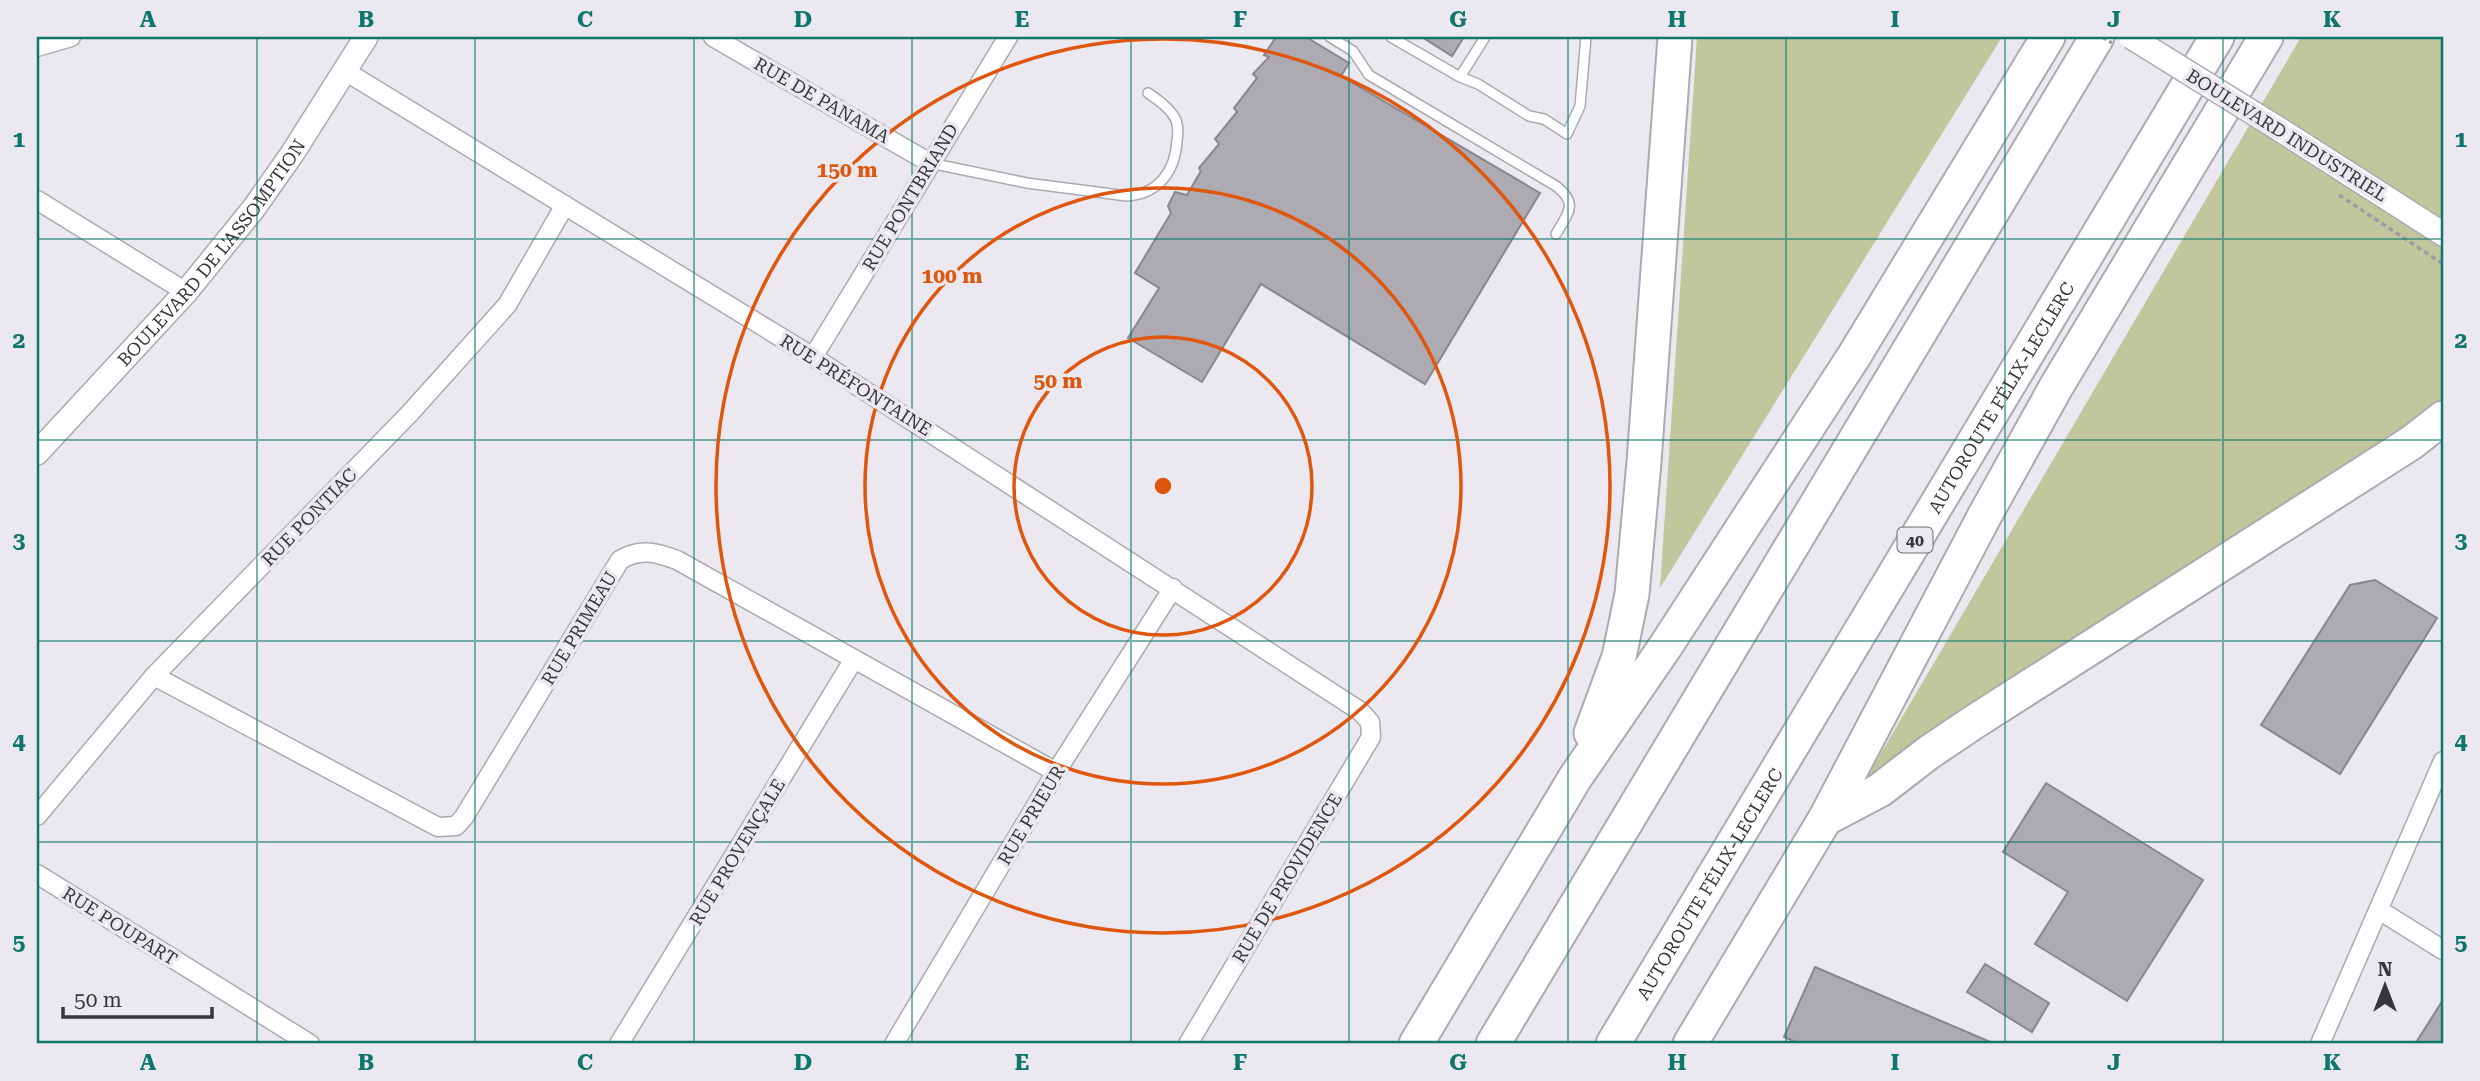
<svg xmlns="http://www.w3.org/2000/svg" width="2480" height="1081" font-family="'Roboto Serif',serif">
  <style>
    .green { fill: #c2c69c }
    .building { fill: #adaab1; stroke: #89868d; stroke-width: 2 }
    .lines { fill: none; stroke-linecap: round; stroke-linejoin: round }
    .service-casing { stroke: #aca9b0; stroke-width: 12 }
    .minor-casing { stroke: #aca9b0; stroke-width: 21 }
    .tertiary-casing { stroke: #aca9b0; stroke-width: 26 }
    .motorway-casing { stroke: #aca9b0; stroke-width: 37 }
    .path { stroke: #9f9ca2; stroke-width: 3.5; stroke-dasharray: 5 3.5; stroke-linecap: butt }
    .service { stroke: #fff; stroke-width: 9 }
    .minor { stroke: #fff; stroke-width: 18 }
    .tertiary { stroke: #fff; stroke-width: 23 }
    .motorway { stroke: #fff; stroke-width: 33 }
    .tertiary-bridge-casing { stroke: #aca9b0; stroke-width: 26; stroke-linecap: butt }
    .path-bridge { stroke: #9f9ca2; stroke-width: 3.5; stroke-dasharray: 5 3.5; stroke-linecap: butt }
    .tertiary-bridge { stroke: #fff; stroke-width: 23 }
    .grid { fill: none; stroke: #0f766e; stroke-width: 2; stroke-opacity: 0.55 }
    .ring { fill: none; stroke: #df570e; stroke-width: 3.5 }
    .labels { text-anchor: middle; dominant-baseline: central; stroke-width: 7; stroke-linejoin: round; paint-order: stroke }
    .shield { fill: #ebe8f0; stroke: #6c6b6f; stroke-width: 2 }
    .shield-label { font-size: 16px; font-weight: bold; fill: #363538 }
    .street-label { font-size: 18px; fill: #363538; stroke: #ebe8f0 }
    .centre { fill: #df570e; stroke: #ebe8f0; stroke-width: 3.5 }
    .ring-label { font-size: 21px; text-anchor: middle; font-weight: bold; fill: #df570e; stroke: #ebe8f0; stroke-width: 7; stroke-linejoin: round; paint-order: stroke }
    .neatline { fill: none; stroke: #0f766e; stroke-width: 2.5 }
    .grid-label { font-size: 23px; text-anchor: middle; font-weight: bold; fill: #0f766e }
  </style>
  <rect width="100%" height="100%" fill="#ebe8f0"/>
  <!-- green -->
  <path class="green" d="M1697 37H2002L1660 588Z
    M2301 37H2443V399L2407 429 1867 777Z"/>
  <!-- building -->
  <path class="building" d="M1276 37H1306L1349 63 1341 76 1540 193 1425 384 1261 284 1202 382 1128 338 1159 288 1135 273 1171 213 1168 206 1175 192 1187 195 1201 171 1199 168 1219 144 1215 139 1237 112 1234 108 1257 78 1253 74 1269 57 1264 55Z
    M1422 37H1464L1452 56Z
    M2375 580 2437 618 2340 774 2261 725 2350 585Z
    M2046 783 2203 880 2127 1001 2035 944 2068 892 2003 852Z
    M1985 964 2049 1003 2032 1032 1967 992Z
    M1815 967 1995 1044H1800L1784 1037Z
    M2443 1000V1044H2415Z"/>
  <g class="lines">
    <!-- service casing -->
    <g class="service-casing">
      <path id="service" d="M1330 37 1353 51 1369 75 1556 186C1579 204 1568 213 1556 234
        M1391 37 1460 77 1485 37
        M1460 77 1478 84 1529 116 1544 119 1567 134 1580 106 1586 37
        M930 163 1027 183 1127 196C1158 194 1175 172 1177 141 1178 135 1178 126 1176 120 1170 108 1158 100 1148 93"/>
    </g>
    <!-- minor casing -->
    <g class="minor-casing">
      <path id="minor" d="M713 37 930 163
        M37 47 71 37
        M345 71 813 357 1360 711 1370 722 1371 737 1188 1044
        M37 200 186 292
        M813 357 1008 37
        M154 676 438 827 456 826 464 817 620 560C640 548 655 552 677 560L1056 772
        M37 816 154 676 410 413 507 305 565 205
        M37 874 310 1044
        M2379 910 2443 950
        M619 1044 854 659
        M894 1044 1056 772 1173 588
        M2320 1044 2443 761"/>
    </g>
    <!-- tertiary casing -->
    <g class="tertiary-casing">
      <g id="tertiary">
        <path d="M2279 129 2443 234"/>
        <path id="s1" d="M37 453 186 292 254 208 292 154 366 37"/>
      </g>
    </g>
    <!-- motorway casing -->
    <g class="motorway-casing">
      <g id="motorway">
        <path d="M1591 733 1619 657 1632 594 1644 462 1675 37"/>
        <path d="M1825 819 1880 790 1928 753 1974 722 2411 443 2443 418"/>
        <path d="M1416 1044 1575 778 1665 647 1854 356 2048 37"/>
        <path d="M1493 1044 2097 37"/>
        <path id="s2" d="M1613 1044 2217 37"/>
        <path d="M1690 1044 1825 819 1985 515 2056 387 2266 37"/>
      </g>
    </g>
    <!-- path -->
    <path class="path" d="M2339 195 2443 264"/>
    <!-- service -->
    <use href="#service" class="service"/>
    <!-- minor -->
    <use href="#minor" class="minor"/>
    <!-- tertiary -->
    <use href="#tertiary" class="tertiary"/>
    <!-- motorway -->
    <use href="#motorway" class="motorway"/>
    <!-- tertiary-bridge casing -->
    <g class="tertiary-bridge-casing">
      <path id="tertiary-bridge" d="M2131 37 2279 129"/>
    </g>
    <!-- path-bridge -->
    <path class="path-bridge" d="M2102 37 2112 43"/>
    <!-- tertiary-bridge -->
    <use href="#tertiary-bridge" class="tertiary-bridge"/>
  </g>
  <!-- grid -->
  <path class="grid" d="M257 37V1044M475 37V1044M694 37V1044M912 37V1044M1131 37V1044M1349 37V1044M1568 37V1044M1786 37V1044M2005 37V1044M2223 37V1044M37 239H2443M37 440H2443M37 641H2443M37 842H2443"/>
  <!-- distance rings -->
  <g class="ring">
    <circle cx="1163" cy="486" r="149"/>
    <circle cx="1163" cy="486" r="298"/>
    <circle cx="1163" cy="486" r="447"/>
  </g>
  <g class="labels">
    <!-- shield labels -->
    <rect class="shield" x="1897.5" y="527.5" width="35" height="25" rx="5"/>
    <g class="shield-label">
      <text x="1915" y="540">40</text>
    </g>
    <!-- street labels -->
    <g class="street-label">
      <text transform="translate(822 100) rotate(30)">RUE DE PANAMA</text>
      <text transform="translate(2287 135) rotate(32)">BOULEVARD INDUSTRIEL</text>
      <text transform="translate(910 197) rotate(-59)">RUE PONTBRIAND</text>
      <text stroke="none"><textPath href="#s1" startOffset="266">BOULEVARD DE L'ASSOMPTION</textPath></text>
      <text transform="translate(856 385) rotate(32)">RUE PRÉFONTAINE</text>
      <text stroke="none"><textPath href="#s2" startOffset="754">AUTOROUTE FÉLIX-LECLERC</textPath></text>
      <text transform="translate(309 517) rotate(-46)">RUE PONTIAC</text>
      <text transform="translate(579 628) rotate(-59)">RUE PRIMEAU</text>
      <text transform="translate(1031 815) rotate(-59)">RUE PRIEUR</text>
      <text transform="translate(737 852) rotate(-59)">RUE PROVENÇALE</text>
      <text transform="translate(1287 878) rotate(-59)">RUE DE PROVIDENCE</text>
      <text stroke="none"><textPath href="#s2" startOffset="187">AUTOROUTE FÉLIX-LECLERC</textPath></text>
      <text transform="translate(120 926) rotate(32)">RUE POUPART</text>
    </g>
  </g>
  <circle cx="1163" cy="486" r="10" class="centre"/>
  <g class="ring-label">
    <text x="847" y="177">150 m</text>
    <text x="952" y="283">100 m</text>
    <text x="1058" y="388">50 m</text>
  </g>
  <!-- border -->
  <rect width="2480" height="1081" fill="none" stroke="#ebe8f0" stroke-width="77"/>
  <!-- north arrow -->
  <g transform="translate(2385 986)" stroke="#ebe8f0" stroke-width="5" paint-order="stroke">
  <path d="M0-5L12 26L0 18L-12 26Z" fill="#363538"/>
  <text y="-10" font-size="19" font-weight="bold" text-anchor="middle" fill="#363538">N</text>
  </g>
  <!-- scale -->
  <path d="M63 1007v10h149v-10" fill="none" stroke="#363538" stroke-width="3.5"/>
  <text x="74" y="1007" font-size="21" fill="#363538" stroke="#ebe8f0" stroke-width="5" paint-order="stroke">50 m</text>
  <rect x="38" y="38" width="2404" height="1004" class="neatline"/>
  <g class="grid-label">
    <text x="148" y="27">A</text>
    <text x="366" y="27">B</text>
    <text x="585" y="27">C</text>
    <text x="803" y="27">D</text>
    <text x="1022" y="27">E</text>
    <text x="1240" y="27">F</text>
    <text x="1458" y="27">G</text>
    <text x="1677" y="27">H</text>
    <text x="1895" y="27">I</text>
    <text x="2114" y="27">J</text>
    <text x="2332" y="27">K</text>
    <text x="19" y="147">1</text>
    <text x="2461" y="147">1</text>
    <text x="19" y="348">2</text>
    <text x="2461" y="348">2</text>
    <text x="19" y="548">3</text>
    <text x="2461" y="548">3</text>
    <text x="19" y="749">4</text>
    <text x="2461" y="749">4</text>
    <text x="19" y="950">5</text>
    <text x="2461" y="950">5</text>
    <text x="148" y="1070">A</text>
    <text x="366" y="1070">B</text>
    <text x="585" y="1070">C</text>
    <text x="803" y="1070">D</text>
    <text x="1022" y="1070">E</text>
    <text x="1240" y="1070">F</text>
    <text x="1458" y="1070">G</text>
    <text x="1677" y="1070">H</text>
    <text x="1895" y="1070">I</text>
    <text x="2114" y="1070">J</text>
    <text x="2332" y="1070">K</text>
  </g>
</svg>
